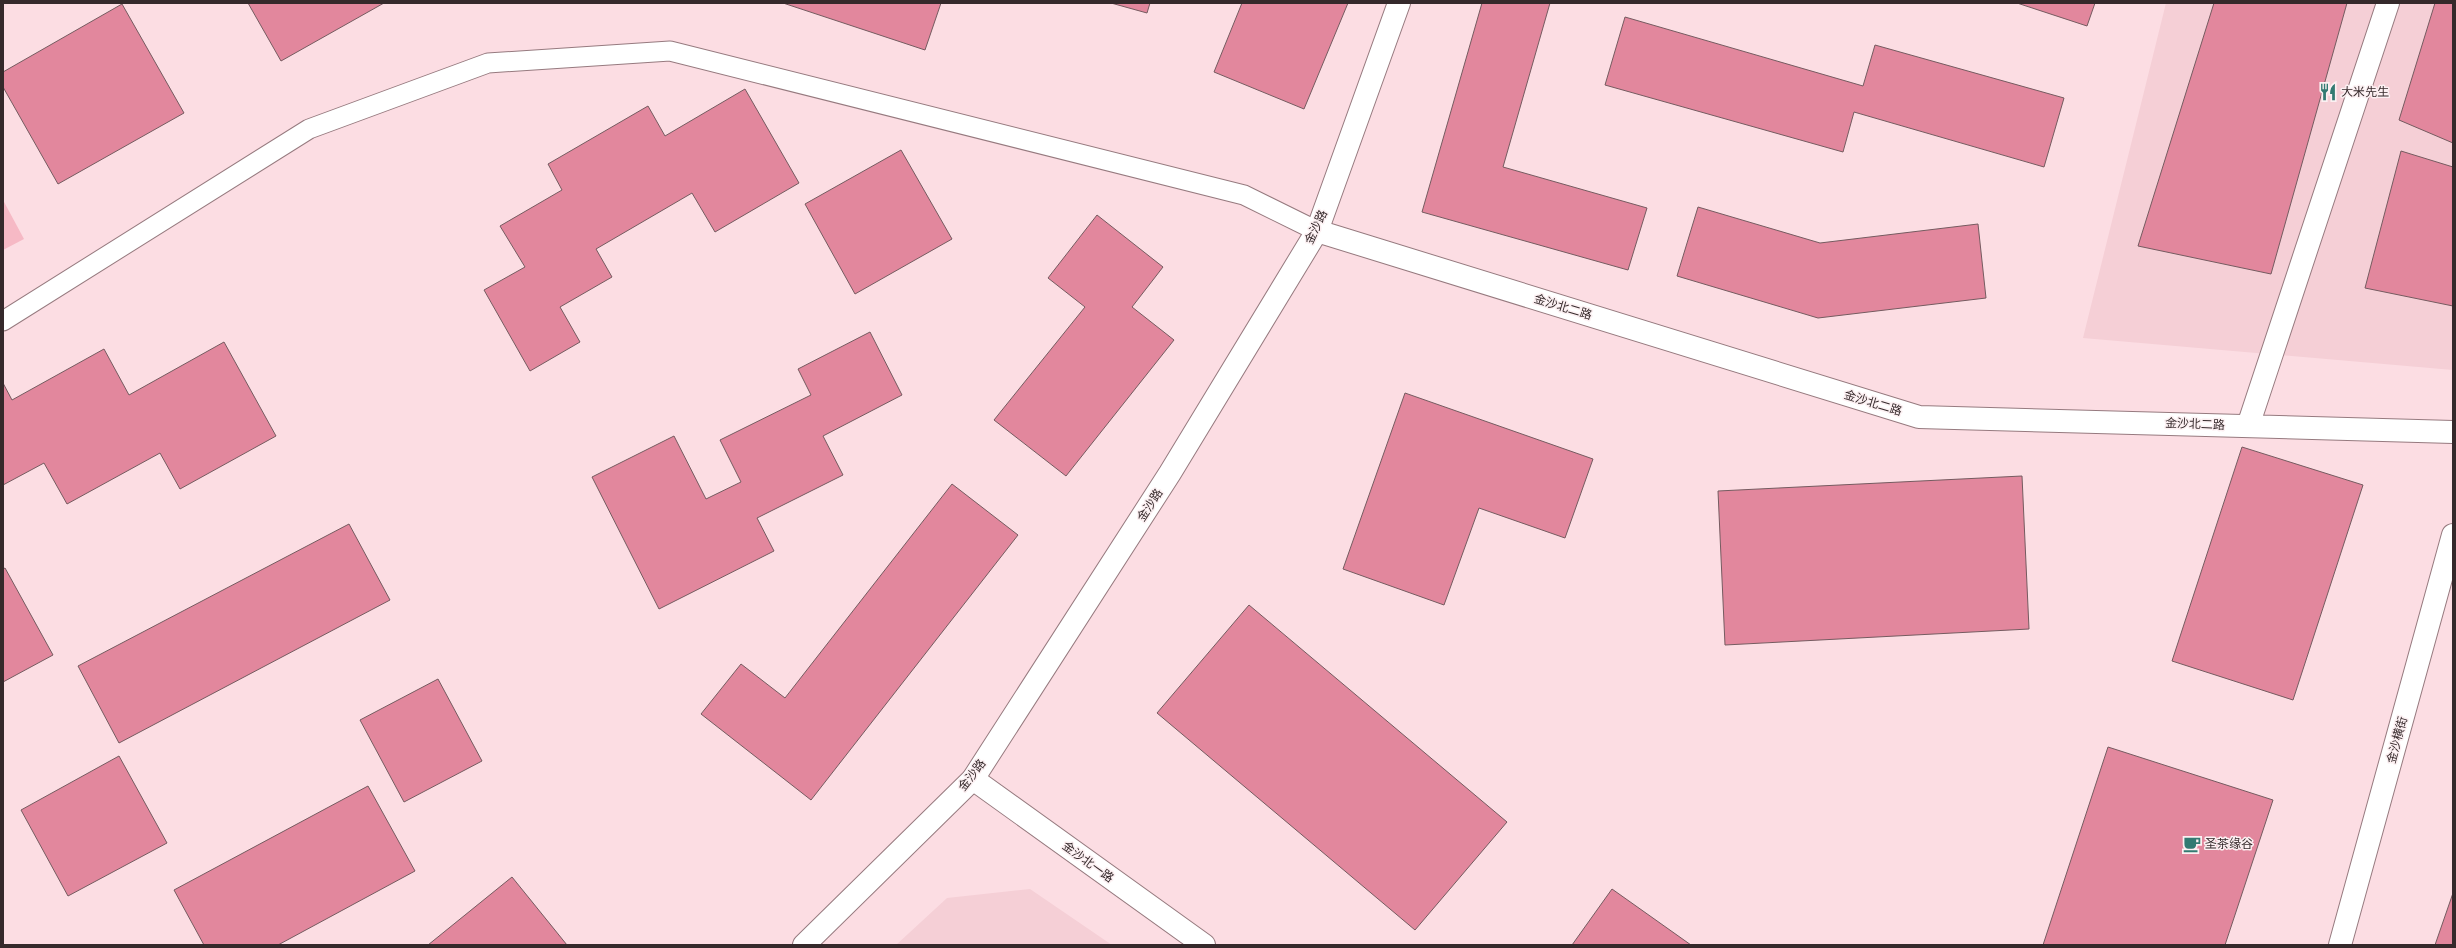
<svg xmlns="http://www.w3.org/2000/svg" width="2456" height="948" font-family="'Fira Sans Condensed','Noto Sans SC',sans-serif">
  <style>
    .built { fill: #f5cfd6 }
    .green { fill: #f6b9c5 }
    .building { fill: #e2879d; stroke: #755b60 }
    .lines { fill: none; stroke-linecap: round; stroke-linejoin: round }
    .lane-casing { stroke: #967a7f; stroke-width: 21 }
    .street-casing { stroke: #967a7f; stroke-width: 24 }
    .secondary-casing { stroke: #967a7f; stroke-width: 24 }
    .lane { stroke: #fff; stroke-width: 19 }
    .street { stroke: #fff; stroke-width: 22 }
    .secondary { stroke: #fff; stroke-width: 22 }
    .labels { text-anchor: middle; dominant-baseline: central; stroke-width: 3; stroke-linejoin: round; paint-order: stroke }
    .poi-label { font-size: 12px; fill: #35292b; stroke: #fcf0f2; text-anchor: start }
    .street-label { font-size: 12px; fill: #35292b; stroke: #fcf0f2 }
  </style>
  <rect width="100%" height="100%" fill="#fcdde3"/>
  <!-- built -->
  <path class="built" d="M2166 3H2453V370L2083 338Z
    M1030 889 1112 945H896L947 898Z"/>
  <!-- green -->
  <path class="green" d="M3 200 24 239 3 250Z"/>
  <!-- building -->
  <path class="building" d="M248 3H384L281 61Z
    M783 3H941L925 50Z
    M1111 3H1150L1147 13Z
    M1242 3H1348L1304 109 1214 72Z
    M1482 3H1550L1503 167 1647 208 1628 270 1422 212Z
    M2017 3H2095L2087 26Z
    M2214 3H2347L2271 274 2138 246Z
    M2435 3H2453V143L2399 120Z
    M122 4 184 113 58 184 3 87V72Z
    M1625 17 1863 86 1875 45 2064 98 2044 167 1854 112 1843 152 1605 85Z
    M745 89 799 183 715 232 692 193 596 249 612 277 560 307 580 342 530 371 484 290 525 267 500 226 562 190 548 164 648 106 665 136Z
    M901 150 952 239 855 294 805 204Z
    M2401 151 2453 167V306L2365 288Z
    M1698 207 1820 243 1978 224 1986 298 1818 318 1677 276Z
    M1097 215 1163 267 1132 307 1174 340 1066 476 994 420 1085 307 1048 278Z
    M870 332 902 395 823 436 843 475 757 518 774 551 659 609 592 477 674 436 706 499 741 482 720 440 811 395 798 369Z
    M224 342 276 436 180 489 160 453 67 504 44 463 3 485V383L12 400 104 349 129 395Z
    M1405 393 1593 459 1565 538 1479 508 1444 605 1343 569Z
    M2242 447 2363 485 2293 700 2172 661Z
    M2022 476 2029 629 1725 645 1718 491Z
    M952 484 1018 535 811 800 701 714 741 664 785 698Z
    M349 524 390 600 119 743 78 666Z
    M5 568 53 655 3 682V569Z
    M1249 605 1507 822 1415 930 1157 713Z
    M438 679 482 761 404 802 360 720Z
    M2108 747 2273 800 2225 945H2043Z
    M119 756 167 843 68 896 21 810Z
    M368 786 415 871 278 945H204L174 890Z
    M512 877 567 945H428Z
    M1612 889 1691 945H1572Z
    M2453 893V945H2435Z"/>
  <g class="lines">
    <!-- lane casing -->
    <g class="lane-casing">
      <path id="lane" d="M3 321 309 129 488 63 670 51 1244 195 1317 231"/>
    </g>
    <!-- street casing -->
    <g class="street-casing">
      <path id="street" d="M1317 231 1919 417 2453 432
        M2248 426 2388 3
        M973 779 1204 945
        M2340 945 2453 535"/>
    </g>
    <!-- secondary casing -->
    <g class="secondary-casing">
      <path id="secondary" d="M804 945 973 779 1170 473 1317 231 1399 3"/>
    </g>
    <!-- lane -->
    <use href="#lane" class="lane"/>
    <!-- street -->
    <use href="#street" class="street"/>
    <!-- secondary -->
    <use href="#secondary" class="secondary"/>
  </g>
  <!-- icons -->
  <defs>
    <g id="restaurant-bare" transform="scale(1.38)"><path d="M-5-6h1v4h1v-4h1v4h1v-4h1v5L-1.5 .5V6h-2V.5L-5-1ZM5-6V6H3V1.5H1.5Q1.5-4 5-6Z" fill="#337a72" stroke="#fcf0f2" stroke-width="2.5" paint-order="stroke"/></g>
    <g id="cafe-bare" transform="scale(1.38)"><path d="M-5.5-4.5H6V0H3Q3 3.5 0 3.5H-2.5Q-5.5 3.5-5.5 0ZM3-3.2v2h1.7v-2ZM-6 4.5H4V6H-6Z" fill="#337a72" stroke="#fcf0f2" stroke-width="2.5" paint-order="stroke"/></g>
  </defs>
  <g fill-rule="evenodd">
    <use href="#restaurant-bare" x="2328" y="92"/>
    <use href="#cafe-bare" x="2192" y="844"/>
  </g>
  <g class="labels">
    <!-- poi labels -->
    <g class="poi-label">
      <text x="2341" y="92">大米先生</text>
      <text x="2205" y="844">圣茶缘谷</text>
    </g>
    <!-- street labels -->
    <g class="street-label">
      <text transform="translate(1316 227) rotate(-65)">金沙路</text>
      <text transform="translate(1563 307) rotate(17)">金沙北二路</text>
      <text transform="translate(1873 403) rotate(17)">金沙北二路</text>
      <text transform="translate(2195 424) rotate(2)">金沙北二路</text>
      <text transform="translate(1150 505) rotate(-57)">金沙路</text>
      <text transform="translate(2397 740) rotate(-75)">金沙横街</text>
      <text transform="translate(972 775) rotate(-52)">金沙路</text>
      <text transform="translate(1088 862) rotate(36)">金沙北一路</text>
    </g>
  </g>
  <!-- border -->
  <rect width="2456" height="948" fill="none" stroke="#35292b" stroke-width="8"/>
</svg>
